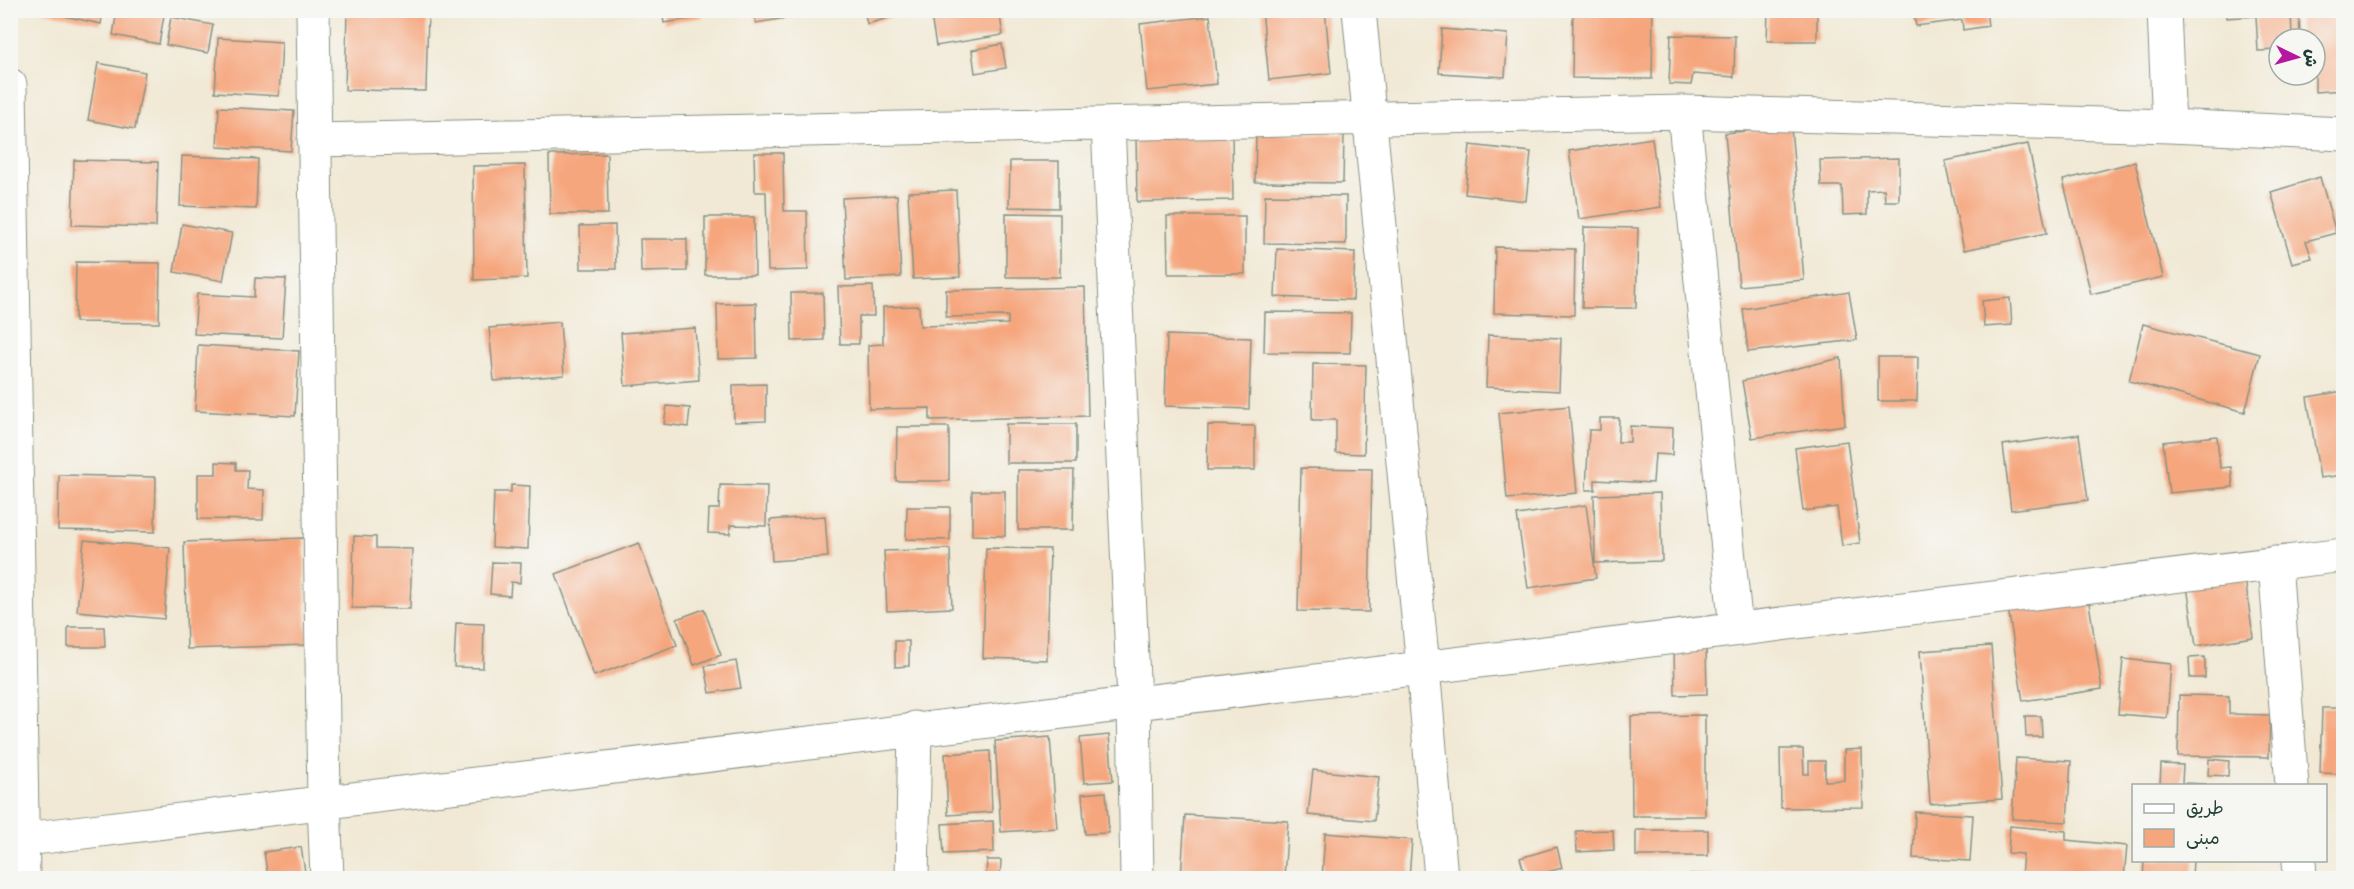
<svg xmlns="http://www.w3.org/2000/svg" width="2354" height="889" font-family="'Comic Neue','Playpen Sans Arabic',sans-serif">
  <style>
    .building { fill: #f6a67d }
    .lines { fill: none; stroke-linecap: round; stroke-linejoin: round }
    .street-casing { stroke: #889384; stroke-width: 35 }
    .street { stroke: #fff; stroke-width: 33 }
  </style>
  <rect width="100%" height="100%" fill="#f6f6f2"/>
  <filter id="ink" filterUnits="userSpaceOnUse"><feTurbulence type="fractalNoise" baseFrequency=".0167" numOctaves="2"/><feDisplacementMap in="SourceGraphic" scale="12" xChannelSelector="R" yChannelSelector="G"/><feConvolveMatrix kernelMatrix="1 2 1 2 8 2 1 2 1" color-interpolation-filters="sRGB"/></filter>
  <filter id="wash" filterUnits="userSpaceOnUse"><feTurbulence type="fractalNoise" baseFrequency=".008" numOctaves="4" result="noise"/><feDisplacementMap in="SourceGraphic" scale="24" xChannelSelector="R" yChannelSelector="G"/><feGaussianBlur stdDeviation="1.35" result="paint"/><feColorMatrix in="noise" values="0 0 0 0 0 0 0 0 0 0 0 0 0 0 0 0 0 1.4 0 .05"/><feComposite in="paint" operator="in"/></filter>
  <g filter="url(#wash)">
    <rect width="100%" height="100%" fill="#f1e9d5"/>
    <g id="blocks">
      <!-- building -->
      <path class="building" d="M37 10H103L101 24Z
        M117 10H165L159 44 113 35Z
        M347 10H428L426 91 345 90Z
        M662 10H702L703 17 664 23Z
        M754 10H811L812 14 756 23Z
        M864 10H913V11L867 24Z
        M930 10H999L1003 35 936 46Z
        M1262 10H1325L1331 73 1269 80Z
        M1573 10H1653L1652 79 1572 78Z
        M1768 10H1817V41H1767Z
        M1913 10H1986L1988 26 1963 30 1962 20 1916 26Z
        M2227 10H2291L2292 39H2279V50L2258 51 2256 16 2227 18Z
        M2299 10H2344V90L2315 92V39H2300Z
        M1210 16 1217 84 1147 91 1140 24Z
        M171 17 213 25 208 53 166 45Z
        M1442 29 1508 34 1505 77 1439 73Z
        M1671 35 1735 36 1734 77 1693 74 1691 85 1669 84Z
        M218 38 282 42 279 96 215 92Z
        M1002 44 1006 68 975 73 972 50Z
        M98 63 145 72 135 129 88 120Z
        M219 107 294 111 291 151 217 147Z
        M1791 127 1804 280 1739 286 1725 133Z
        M1232 131 1233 200 1137 202 1136 132Z
        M1256 133 1344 135 1343 183 1255 182Z
        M1652 138 1661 207 1579 219 1569 151Z
        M2028 144 2047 233 1964 250 1945 161Z
        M1470 145 1531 152 1526 201 1465 194Z
        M754 153H783L784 211H807L808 270 768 271 766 192H755Z
        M607 154 608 214H550L549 155Z
        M182 156 258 159 256 209 180 206Z
        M1899 158V201H1885L1884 189 1867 190V214L1843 215 1842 186H1821L1820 160Z
        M74 160 158 162 156 227 72 225Z
        M1010 161H1059V208L1009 207Z
        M2135 162 2163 277 2091 294 2063 180Z
        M525 165 527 278 474 280 473 166Z
        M2320 177 2336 233 2306 241 2312 258 2292 263 2271 192Z
        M956 190 960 277 913 279 908 192Z
        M897 195 901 277 846 280 842 198Z
        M1265 195 1346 196V244L1264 243Z
        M1006 213 1060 214V277H1006Z
        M1167 216H1245V274H1168Z
        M705 217H754L755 275H705Z
        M182 224 232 233 223 281 174 272Z
        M615 225 616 269H581L580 226Z
        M1584 227 1638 228 1636 308H1582Z
        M640 239H687V271L641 272Z
        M1495 247 1575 249 1574 315 1494 313Z
        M1277 249 1355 252 1353 300 1275 297Z
        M76 262 160 263 159 323 75 322Z
        M255 278 286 279 282 338 194 334 197 294 254 297Z
        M873 286 874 316H859V344H840L838 287Z
        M1085 287 1088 416 930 420V408L869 409 868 345 883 344V307L919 306 920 326 1008 324V316L946 317V290Z
        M1849 292 1857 340 1748 352 1743 309Z
        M791 293H823L824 340 792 341Z
        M2010 298 2012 325 1984 327 1982 301Z
        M756 303 757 358 718 359 717 304Z
        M1265 312 1351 313 1350 353 1264 352Z
        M560 322 564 375 494 381 489 328Z
        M2143 324 2260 354 2245 412 2129 381Z
        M695 328 699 380 625 386 621 333Z
        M1167 335 1251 338 1249 409 1165 406Z
        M1488 335 1561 338 1559 391 1486 387Z
        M198 345 299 351 295 416 195 411Z
        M1878 357H1918L1917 401H1878Z
        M1841 358 1845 425 1752 438 1742 381Z
        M1313 364 1366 365 1364 454 1336 453V420H1312Z
        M766 384V421L734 422 733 385Z
        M2344 391V475L2320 478 2307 397Z
        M667 406 690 408 688 427 664 424Z
        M1569 406 1577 493 1507 499 1499 413Z
        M1600 418H1619L1618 442H1630V426L1673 428 1672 455 1655 454 1653 483 1595 480V490H1586L1589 430H1600Z
        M1006 424H1076V463H1006Z
        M1208 425 1255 426V470H1207Z
        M897 427H949V481H896Z
        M2079 434 2088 500 2011 510 2003 445Z
        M2217 436 2220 468 2231 467 2233 487 2169 493 2163 442Z
        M1847 441 1860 543 1842 546 1837 507 1803 511 1795 448Z
        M216 462 236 463V470H248L247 489 264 490 263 520 198 519V474H216Z
        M1301 468 1372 469 1369 612 1298 611Z
        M1018 470H1074L1073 530H1018Z
        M59 475 156 477 155 532 58 530Z
        M511 485 530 486 528 549 492 547 494 492H511Z
        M720 485 767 486 766 526 730 525V534L708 533 709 509H719Z
        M972 491H1005V536L972 535Z
        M1660 493 1662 561 1595 563 1594 495Z
        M1586 505 1596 578 1528 588 1517 515Z
        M907 507H950V540L906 539Z
        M825 516 828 557 772 561 770 520Z
        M354 536 376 537V548L412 549 410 609 352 608Z
        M304 538 307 645 187 649 184 542Z
        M84 540 170 548 164 619 77 611Z
        M639 543 677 645 594 676 556 574Z
        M986 548 1050 549 1047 660 983 658Z
        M950 549 952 608 887 611 884 551Z
        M492 562 521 563 520 583 511 582 510 596 490 594Z
        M2244 571 2253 637 2196 646 2186 580Z
        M2088 596 2102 689 2023 701 2008 608Z
        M704 609 721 655 694 665 677 619Z
        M456 623 484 624 483 668 454 667Z
        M68 627H104L105 647H68Z
        M895 641H909V666L895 667Z
        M1706 646 1707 694 1675 695 1674 647Z
        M1991 646 2002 799 1930 804 1920 651Z
        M2205 657V678H2190L2189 658Z
        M2123 659 2171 664 2167 718 2118 714Z
        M736 661 741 688 710 693 705 666Z
        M2179 695 2229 696V714L2270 715 2269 757 2178 756Z
        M2322 708H2344V774L2320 773Z
        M1705 715V816H1632L1631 716Z
        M2025 716H2041L2042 737H2026Z
        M1109 735 1113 781 1084 783 1080 738Z
        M1050 737 1057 828 1001 832 995 741Z
        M1780 749H1803L1804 774H1809V761H1825V781L1844 780V750L1862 749 1863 807 1781 808Z
        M990 751 992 812 948 815 945 754Z
        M2016 758 2071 761 2067 822 2012 819Z
        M2209 759 2229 761 2228 776 2208 775Z
        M2161 764 2183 765 2182 783 2206 784V786H2160Z
        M1313 770 1379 777 1374 821 1308 815Z
        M1106 792 1109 833 1085 834 1082 794Z
        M1915 812 1973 815 1970 861 1913 858Z
        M1185 815 1288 821 1284 878H1181Z
        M993 821 994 852 944 854 942 824Z
        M2010 826 2066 831V840L2127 846 2124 878H2021L2023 854 2008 853Z
        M1613 830 1614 850 1577 852 1576 831Z
        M1636 830H1708V856H1636Z
        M1325 833 1412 840 1409 878H1322Z
        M301 847 306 878H268L264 852Z
        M1557 847 1562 868 1526 878 1520 858Z
        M987 860H1001L1000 878H986Z
        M2144 860H2193L2192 878H2143Z
        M1690 874 1712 875V878H1690Z
        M2215 876V878H2199V877Z"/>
    </g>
  </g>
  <g filter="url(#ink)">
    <use href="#blocks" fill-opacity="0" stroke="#889384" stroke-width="1.5"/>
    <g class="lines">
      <!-- street casing -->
      <g class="street-casing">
        <path id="street" d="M313 10 324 802 327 878
          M1359 10 1423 667 1441 878
          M10 85 23 878
          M1684 112 2169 126 2164 10
          M1108 125 1134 702 1137 878
          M2169 126 2344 134
          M314 140 1684 112 1736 629
          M2275 563 2292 786
          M10 841 2344 555
          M2299 860 2300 878
          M912 878 915 728"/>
      </g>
      <!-- street -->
      <use href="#street" class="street"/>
    </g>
  </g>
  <!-- margin -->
  <rect width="2354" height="889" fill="none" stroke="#f6f6f2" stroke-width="36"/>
  <!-- legend -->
  <rect x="2132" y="784" width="195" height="78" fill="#f6f6f2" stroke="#a0aca6" stroke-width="1.5"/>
  <rect x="2144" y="804" width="30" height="9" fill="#ffffff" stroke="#a0aca6" stroke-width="1.5"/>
  <text x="2186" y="814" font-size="18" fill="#1f3d34">طريق</text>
  <rect x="2144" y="829" width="30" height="18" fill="#f6a67d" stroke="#a0aca6" stroke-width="1.5"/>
  <text x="2186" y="844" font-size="18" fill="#1f3d34">مبنى</text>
  <!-- north arrow -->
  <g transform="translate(2297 57) rotate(95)"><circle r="28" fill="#f6f6f2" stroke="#a0aca6" stroke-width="1.5"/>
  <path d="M0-4.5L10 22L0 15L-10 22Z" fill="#b5179e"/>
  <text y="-9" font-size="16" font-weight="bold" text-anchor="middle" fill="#1f3d34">ش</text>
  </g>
</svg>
